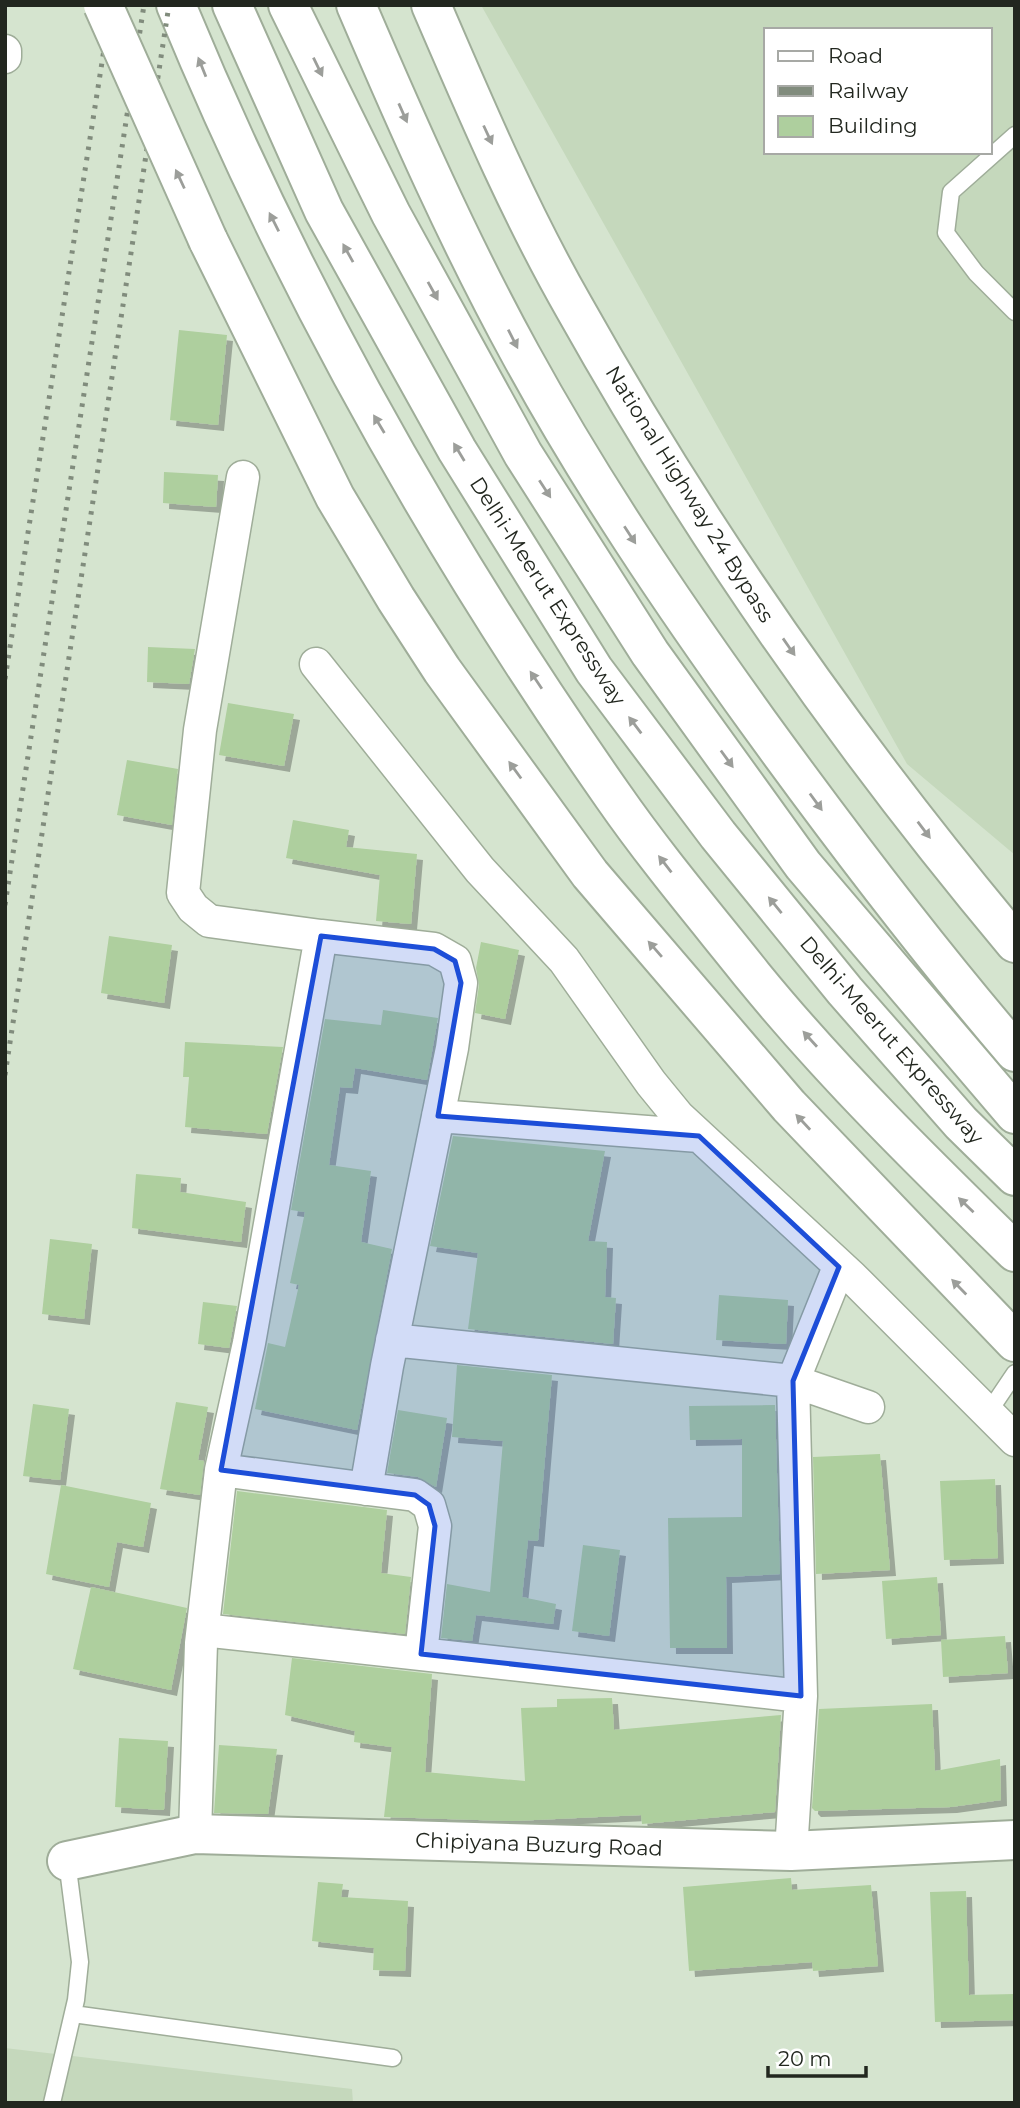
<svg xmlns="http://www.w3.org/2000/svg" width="1020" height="2108" font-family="Montserrat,sans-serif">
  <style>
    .built { fill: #c5d8bc; fill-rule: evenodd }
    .building { fill: #aecf9e; filter: url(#shadow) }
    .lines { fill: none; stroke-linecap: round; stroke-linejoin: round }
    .lane-casing { stroke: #9fad99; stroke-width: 19 }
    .street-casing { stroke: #9fad99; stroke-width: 35 }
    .secondary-casing { stroke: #9fad99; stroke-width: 42 }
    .highway-casing { stroke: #9fad99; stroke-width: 42 }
    .lane { stroke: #fff; stroke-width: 16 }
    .street { stroke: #fff; stroke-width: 32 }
    .secondary { stroke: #fff; stroke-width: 38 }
    .highway { stroke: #fff; stroke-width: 38 }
    .rail { stroke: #818c7d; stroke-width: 5; stroke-dasharray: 3.5 7; stroke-linecap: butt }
    .highway-bridge-casing { stroke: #9fad99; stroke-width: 42; stroke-linecap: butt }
    .highway-bridge { stroke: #fff; stroke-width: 38 }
    .oneway { fill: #9c9e9a }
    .marked { fill: #1d4ed8; fill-opacity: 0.2; stroke: #1d4ed8; stroke-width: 5; stroke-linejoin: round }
    .labels { text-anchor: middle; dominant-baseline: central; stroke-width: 6; stroke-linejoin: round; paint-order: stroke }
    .street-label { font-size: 21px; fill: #22271f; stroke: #fff }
  </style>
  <defs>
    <filter id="shadow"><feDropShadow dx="6" dy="6" stdDeviation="0" flood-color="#0004"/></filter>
  </defs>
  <rect width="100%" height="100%" fill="#d5e4cf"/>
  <!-- built -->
  <path class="built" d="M481 5H1015V855L907 764ZM766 30H990V152H766Z
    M5 2048 352 2089 353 2103H5Z"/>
  <!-- building -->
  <path class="building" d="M179 330 227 335 218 425 170 420Z
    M164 472 218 475 216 507 163 503Z
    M148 647 195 649 189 684 147 682Z
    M228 703 294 714 284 766 219 755Z
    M127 760 178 769 172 825 117 815Z
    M293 820 349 830 346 847 417 854 411 924 376 921 380 875 286 858Z
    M109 936 172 945 164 1003 101 993Z
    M481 942 519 950 505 1019 475 1013 479 985 476 968Z
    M383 1010 438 1018 427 1080 355 1068 352 1088 340 1087 329 1165 371 1171 361 1242 392 1249 357 1430 255 1409 268 1343 285 1347 299 1285 290 1283 305 1212 291 1210 325 1019 381 1025Z
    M185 1042 283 1047 267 1134 185 1127 189 1077H183Z
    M453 1136 605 1151 588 1241 607 1242 605 1297 616 1298 613 1344 468 1329 478 1253 430 1246Z
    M136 1174 181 1178 180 1192 246 1202 241 1242 132 1228Z
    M50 1239 92 1244 84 1319 42 1314Z
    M719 1295 788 1300 786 1344 716 1340Z
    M203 1302 237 1306 229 1348 198 1344Z
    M457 1365 552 1375 538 1541 528 1540 522 1597 556 1604 553 1624 476 1615 472 1641 441 1638 447 1584 490 1592 503 1441 452 1437Z
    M176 1402 208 1407 198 1460 204 1461 200 1495 160 1489Z
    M33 1404 69 1409 60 1480 23 1476Z
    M775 1405 780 1574 726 1577 727 1648H670L668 1518 742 1517V1439L690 1440 689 1406Z
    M398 1410 447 1418 436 1487 418 1477 387 1473Z
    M880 1454 890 1570 816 1574 813 1457Z
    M995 1479 998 1558 944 1560 940 1481Z
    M61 1485 151 1503 143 1547 117 1542 109 1587 46 1574Z
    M237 1491 387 1510 381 1573 411 1577 405 1634 223 1614Z
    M583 1545 620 1550 609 1636 572 1631Z
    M937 1577 941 1635 886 1639 882 1581Z
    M91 1587 187 1608 171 1690 73 1669Z
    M1005 1636 1008 1673 943 1677 941 1640Z
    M292 1658 432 1674 425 1772 525 1781 521 1708 557 1707V1699L612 1698 614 1730 781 1715 775 1812 642 1824 641 1815 513 1821 384 1817 392 1747 354 1742 355 1731 285 1715Z
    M932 1704 935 1771 1000 1759 1001 1800 951 1807 815 1811 812 1808 819 1709Z
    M119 1738 168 1741 164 1810 115 1807Z
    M219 1745 277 1749 268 1814 214 1813Z
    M791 1878 792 1890 871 1885 878 1966 813 1971 812 1962 689 1971 683 1887Z
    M318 1882 343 1884 341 1897 408 1901 405 1971 373 1970 374 1948 312 1941Z
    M966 1891 969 1995 1015 1994V2020L935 2022 930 1892Z"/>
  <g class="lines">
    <!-- lane casing -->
    <g class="lane-casing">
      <path id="lane" d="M1015 135 951 192 946 233 976 273 1015 312
        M988 1413 1015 1373
        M73 2014 393 2058
        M52 2103 76 2000 80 1962 67 1861"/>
    </g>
    <!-- street casing -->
    <g class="street-casing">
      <path id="street" d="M5 51V57
        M316 664 480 870 564 960 651 1083 678 1116 852 1277 1015 1440
        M321 936 434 949 455 961 461 983 452 1048 387 1366 366 1489
        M438 1116 699 1136
        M392 1340 793 1381 868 1407
        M221 1470 415 1495 429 1505 435 1526 421 1654
        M203 1630 801 1696
        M195 1834 201 1643 221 1470 249 1343 321 936 209 921 193 908 183 893 200 730 243 477
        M791 1851 801 1696 793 1381 839 1267"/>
    </g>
    <!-- secondary casing -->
    <g class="secondary-casing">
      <path id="secondary" d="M67 1861 195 1834 791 1851 1015 1840"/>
    </g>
    <!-- highway casing -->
    <g class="highway-casing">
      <path id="highway" d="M176 5C291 284 440 549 613 796 656 858 706 917 753 976 833 1074 925 1164 1015 1252
        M232 5 324 211 457 450 594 670 718 835 845 991 961 1123 1015 1176
        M288 5 391 214 523 454 650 653 803 865 1015 1114
        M356 5C407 124 459 242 521 355 591 483 673 604 758 722 840 835 924 946 1015 1052
        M431 5C475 107 519 211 574 307 700 532 850 746 1015 943
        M208 240 335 497 396 599 442 670 590 874 789 1106 1015 1342"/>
    </g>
    <!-- lane -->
    <use href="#lane" class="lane"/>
    <!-- street -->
    <use href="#street" class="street"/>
    <!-- secondary -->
    <use href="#secondary" class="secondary"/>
    <!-- highway -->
    <use href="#highway" class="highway"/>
    <!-- rail -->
    <path class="rail" d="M5 679 111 5
      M5 905 144 5
      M5 1075 169 5"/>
    <!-- highway-bridge casing -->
    <g class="highway-bridge-casing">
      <path id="highway-bridge" d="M103 5 208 240"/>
    </g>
    <!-- highway-bridge -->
    <use href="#highway-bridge" class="highway-bridge"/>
  </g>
  <!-- one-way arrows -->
  <defs><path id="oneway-solid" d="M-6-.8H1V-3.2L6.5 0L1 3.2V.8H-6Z" transform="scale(1.75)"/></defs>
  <g class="oneway">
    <use href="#oneway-solid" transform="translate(202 67) rotate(-112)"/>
    <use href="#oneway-solid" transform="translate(318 67) rotate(64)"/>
    <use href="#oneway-solid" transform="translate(403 113) rotate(66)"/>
    <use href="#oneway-solid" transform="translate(488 135) rotate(65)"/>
    <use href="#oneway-solid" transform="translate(180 179) rotate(-115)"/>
    <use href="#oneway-solid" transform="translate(274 222) rotate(-117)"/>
    <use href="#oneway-solid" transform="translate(348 253) rotate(-119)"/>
    <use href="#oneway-solid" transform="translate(433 291) rotate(61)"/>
    <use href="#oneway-solid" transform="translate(513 339) rotate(63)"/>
    <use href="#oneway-solid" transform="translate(379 424) rotate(-121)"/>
    <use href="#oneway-solid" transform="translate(459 452) rotate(-121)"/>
    <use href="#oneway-solid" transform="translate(545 489) rotate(57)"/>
    <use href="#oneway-solid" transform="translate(630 535) rotate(57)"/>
    <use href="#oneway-solid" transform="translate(789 647) rotate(55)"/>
    <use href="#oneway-solid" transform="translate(536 680) rotate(-124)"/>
    <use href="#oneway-solid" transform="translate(635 725) rotate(-127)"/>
    <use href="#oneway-solid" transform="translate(727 759) rotate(54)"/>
    <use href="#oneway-solid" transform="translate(515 770) rotate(-126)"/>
    <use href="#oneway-solid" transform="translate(816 802) rotate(54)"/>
    <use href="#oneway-solid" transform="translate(924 830) rotate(53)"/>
    <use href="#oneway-solid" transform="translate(665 864) rotate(-128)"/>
    <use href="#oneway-solid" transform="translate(775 905) rotate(-129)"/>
    <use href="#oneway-solid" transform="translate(655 949) rotate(-131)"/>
    <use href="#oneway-solid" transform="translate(810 1039) rotate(-132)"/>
    <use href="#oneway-solid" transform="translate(803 1122) rotate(-133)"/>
    <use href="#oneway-solid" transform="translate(966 1205) rotate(-136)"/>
    <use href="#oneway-solid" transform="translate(959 1287) rotate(-134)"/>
  </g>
  <!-- marked area -->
  <path class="marked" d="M321 936 434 949 455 961 461 983 438 1116 699 1136 839 1267 793 1381 801 1696 421 1654 435 1526 429 1505 415 1495 221 1470Z"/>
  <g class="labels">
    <!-- street labels -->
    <g class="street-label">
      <text transform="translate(690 494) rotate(58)">National Highway 24 Bypass</text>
      <text transform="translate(548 591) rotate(57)">Delhi-Meerut Expressway</text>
      <text transform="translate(892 1040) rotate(49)">Delhi-Meerut Expressway</text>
      <text transform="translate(539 1844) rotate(2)">Chipiyana Buzurg Road</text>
    </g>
  </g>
  <!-- border -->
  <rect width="1020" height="2108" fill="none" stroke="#22271f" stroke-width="14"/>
  <!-- legend -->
  <rect x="764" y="28" width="228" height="126" fill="#ffffff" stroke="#a7a9a5" stroke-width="2"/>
  <rect x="778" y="51" width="35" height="10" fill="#ffffff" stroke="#a7a9a5" stroke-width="2"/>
  <text x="828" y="63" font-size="21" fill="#22271f">Road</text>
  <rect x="778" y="86" width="35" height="10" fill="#818c7d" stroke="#a7a9a5" stroke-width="2"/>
  <text x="828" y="98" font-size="21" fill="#22271f">Railway</text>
  <rect x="778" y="116" width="35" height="21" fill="#aecf9e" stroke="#a7a9a5" stroke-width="2"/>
  <text x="828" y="133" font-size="21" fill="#22271f">Building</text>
  <!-- scale -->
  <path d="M768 2066v10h98v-10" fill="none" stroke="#22271f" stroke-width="3.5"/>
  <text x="778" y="2066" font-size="21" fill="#22271f" stroke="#ffffff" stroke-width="5" paint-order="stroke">20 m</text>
</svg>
